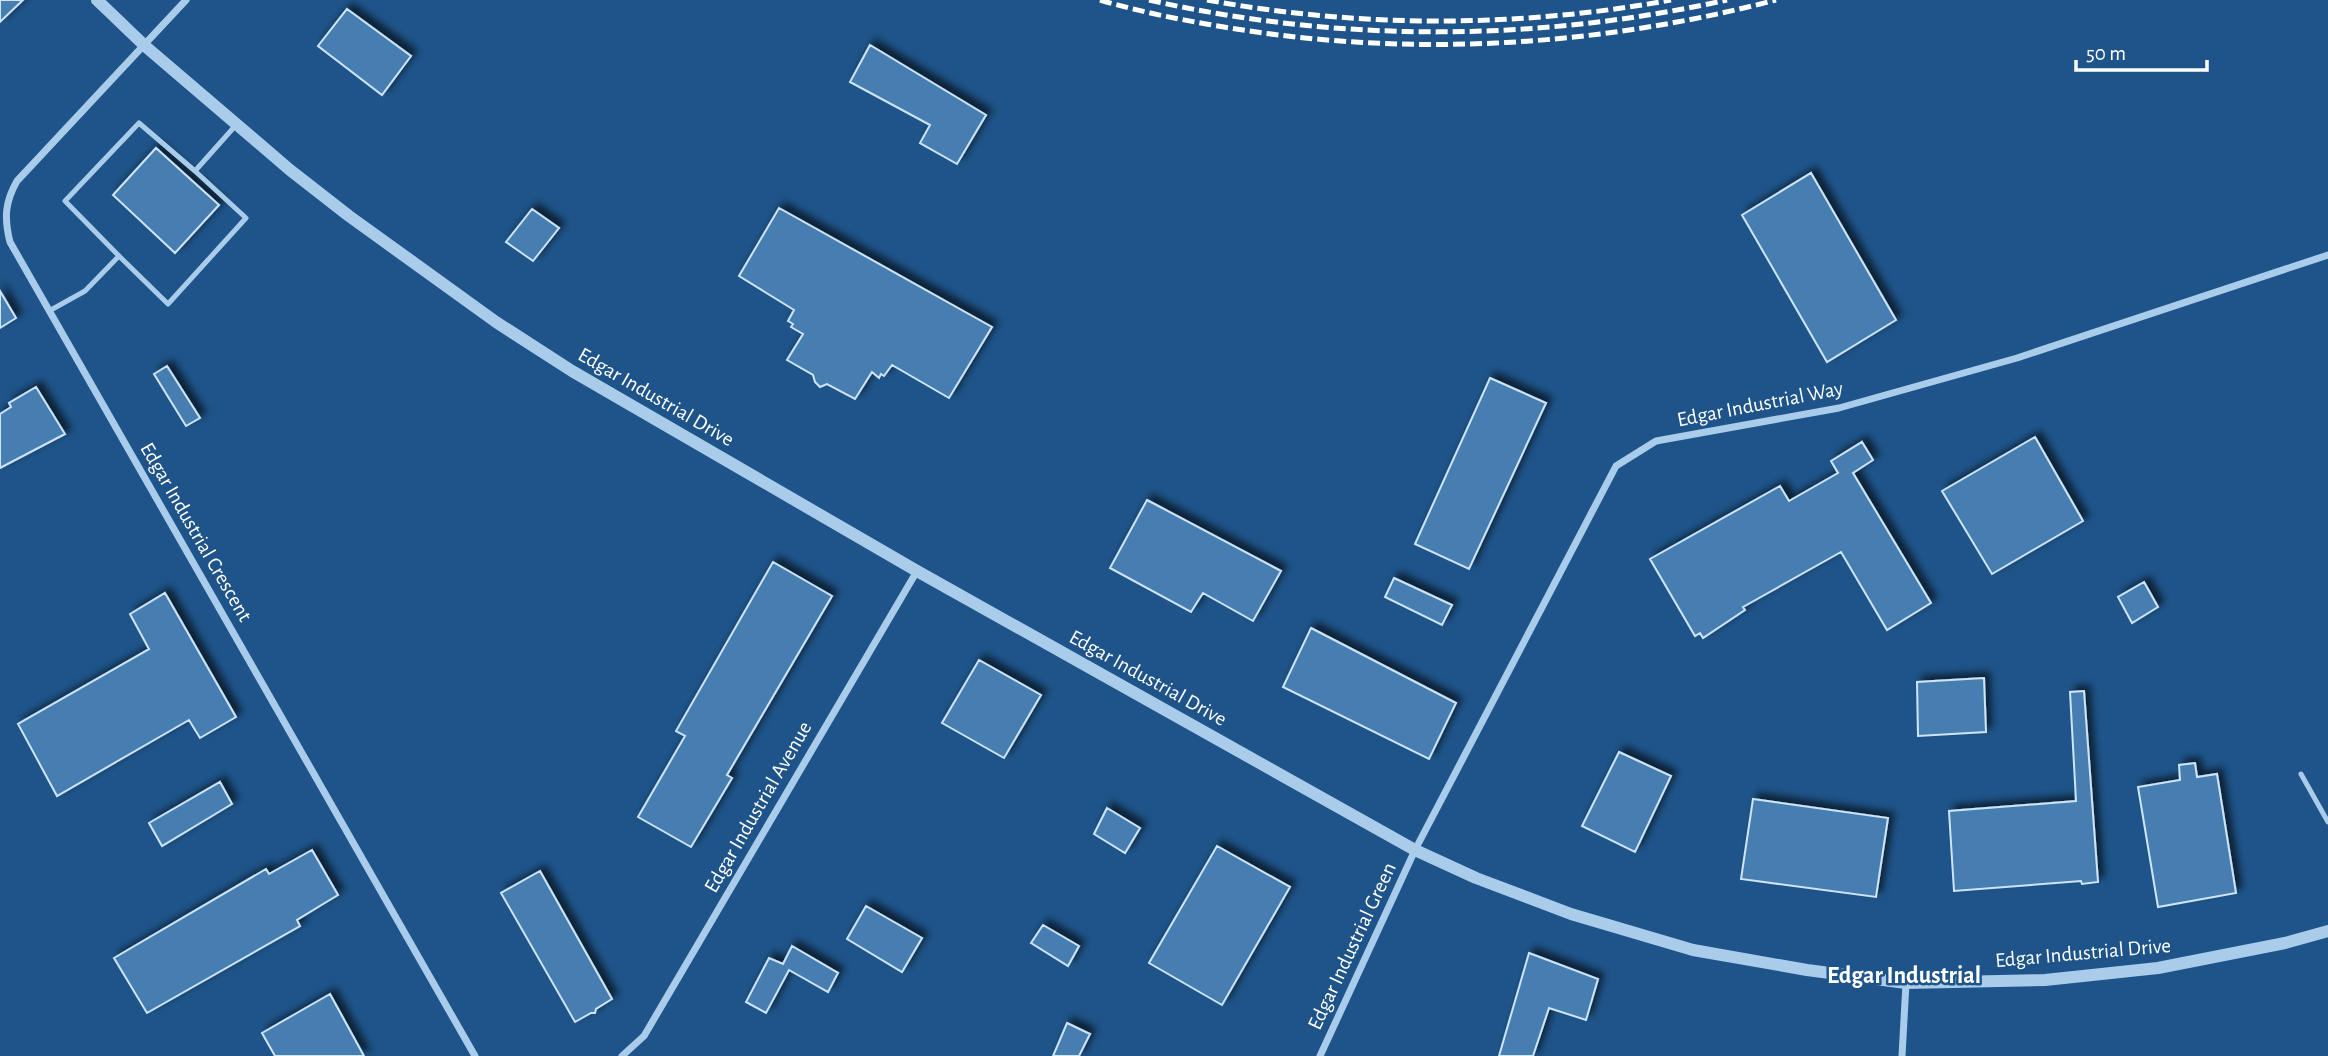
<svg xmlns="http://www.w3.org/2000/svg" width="2328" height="1056" font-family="'Alegreya Sans',sans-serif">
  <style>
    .building { fill: #477eb2; stroke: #cee4f8; stroke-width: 2; filter: url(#shadow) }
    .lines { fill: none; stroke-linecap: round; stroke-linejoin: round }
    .service { stroke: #a9cceb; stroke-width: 5 }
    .minor { stroke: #a9cceb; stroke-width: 7 }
    .tertiary { stroke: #a9cceb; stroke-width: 12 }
    .rail { stroke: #fff; stroke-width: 5; stroke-dasharray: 12 5; stroke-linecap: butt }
    .labels { text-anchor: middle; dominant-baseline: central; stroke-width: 5; stroke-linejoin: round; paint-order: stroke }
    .street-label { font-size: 21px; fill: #fff; stroke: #1e5489 }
    .quarter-label { font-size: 24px; font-weight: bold; fill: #fff; stroke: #1e5489 }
  </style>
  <defs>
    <filter id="shadow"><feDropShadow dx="5.5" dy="-5.5" stdDeviation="3.5" flood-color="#0009"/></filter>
  </defs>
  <rect width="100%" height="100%" fill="#1e5489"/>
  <!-- building -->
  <path class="building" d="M0 0H23L0 22Z
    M347 9 411 56 382 95 318 46Z
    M870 45 986 115 957 164 920 143 930 125 850 82Z
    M156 148 219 205 175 253 113 195Z
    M1811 173 1896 320 1827 362 1742 215Z
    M779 208 992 327 949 398 892 365 884 376 881 374 879 378 872 372 855 399 827 384 820 387 815 382 813 375 787 360 803 334 791 327 793 324 788 321 794 310 739 276Z
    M532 209 559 228 533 261 506 242Z
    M0 291 16 318 0 328Z
    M167 366 200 418 186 426 154 374Z
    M1490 378 1546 403 1469 569 1415 544Z
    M36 387 65 434 0 468V414L11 407 9 403Z
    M2035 437 2083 521 1992 574 1942 491Z
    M1862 442 1873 460 1853 473 1931 603 1887 630 1841 552 1743 607 1745 610 1703 638 1700 633 1695 636 1650 559 1780 486 1789 501 1838 473 1831 461Z
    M1147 500 1281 571 1253 621 1203 593 1191 612 1110 568Z
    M773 562 832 596 727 775 732 778 691 847 638 817 685 736 676 731Z
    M1394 578 1452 605 1442 625 1385 597Z
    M2144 582 2158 607 2132 623 2118 597Z
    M165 593 236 717 200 738 189 720 57 796 18 724 149 649 130 614Z
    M1311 628 1456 703 1429 759 1283 687Z
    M979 660 1041 695 1004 758 942 723Z
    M1984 678 1986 732 1918 736 1917 682Z
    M2084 691 2098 882 2082 884 2081 881 1954 891 1949 811 2076 801 2070 692Z
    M1619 752 1671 776 1635 852 1582 826Z
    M2195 763 2197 777 2217 774 2236 893 2158 907 2138 787 2180 780 2179 765Z
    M220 782 232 804 162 846 149 823Z
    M1753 799 1888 818 1876 897 1741 879Z
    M1107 808 1140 828 1125 853 1094 834Z
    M1217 846 1290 887 1222 1005 1149 963Z
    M312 850 338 895 297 920 300 926 147 1013 114 958 266 869 269 874Z
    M540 871 612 999 596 1009 595 1013H591L575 1022 501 893Z
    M866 906 922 938 902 972 847 939Z
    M1043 925 1079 946 1068 966 1031 943Z
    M792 946 838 973 828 992 789 970 766 1013 746 1002 769 958 783 964Z
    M1529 953 1598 979 1586 1020 1549 1008 1533 1056H1499Z
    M330 994 364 1056H275L262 1033Z
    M1067 1023 1090 1034 1079 1056H1053Z"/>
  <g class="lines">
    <!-- service -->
    <path class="service" d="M119 256 168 304 246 218 195 171
      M49 311 85 291 119 256 65 201 139 123 195 171 236 125
      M2301 774 2328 822"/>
    <!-- minor -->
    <path class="minor" d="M186 0 17 181C5 202 4 218 10 242L475 1056
      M622 1056 644 1036 917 571
      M1320 1056 1415 850 1616 466 1656 441 1839 408 2017 358 2328 255
      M1902 1056 1906 983"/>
    <!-- tertiary -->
    <path class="tertiary" d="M97 0 145 46 290 170 349 216 496 322 572 371 917 571 1415 850 1476 878 1571 914 1693 950 1807 970 1906 983 2045 980 2158 968 2285 943 2328 931"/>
    <!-- rail -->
    <path class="rail" d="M1100 0C1140 12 1182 20 1224 27 1408 58 1596 47 1776 0
      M1149 0C1339 43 1537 42 1727 0
      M1207 0C1360 28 1518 28 1671 0"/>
  </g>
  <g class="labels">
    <!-- street labels -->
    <g class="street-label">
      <text transform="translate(656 397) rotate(30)">Edgar Industrial Drive</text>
      <text transform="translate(1760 404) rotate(-11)">Edgar Industrial Way</text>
      <text transform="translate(196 532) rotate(60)">Edgar Industrial Crescent</text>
      <text transform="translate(1148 678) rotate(29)">Edgar Industrial Drive</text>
      <text transform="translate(758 807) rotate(-60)">Edgar Industrial Avenue</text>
      <text transform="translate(1352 946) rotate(-65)">Edgar Industrial Green</text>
      <text transform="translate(2083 953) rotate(-5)">Edgar Industrial Drive</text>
    </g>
    <!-- quarter labels -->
    <g class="quarter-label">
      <text x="1904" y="976">Edgar Industrial</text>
    </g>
  </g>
  <!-- scale -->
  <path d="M2076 60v10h131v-10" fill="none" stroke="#ffffff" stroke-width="3.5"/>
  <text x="2086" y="60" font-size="21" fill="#ffffff" stroke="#1e5489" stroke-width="5" paint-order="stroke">50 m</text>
</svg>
